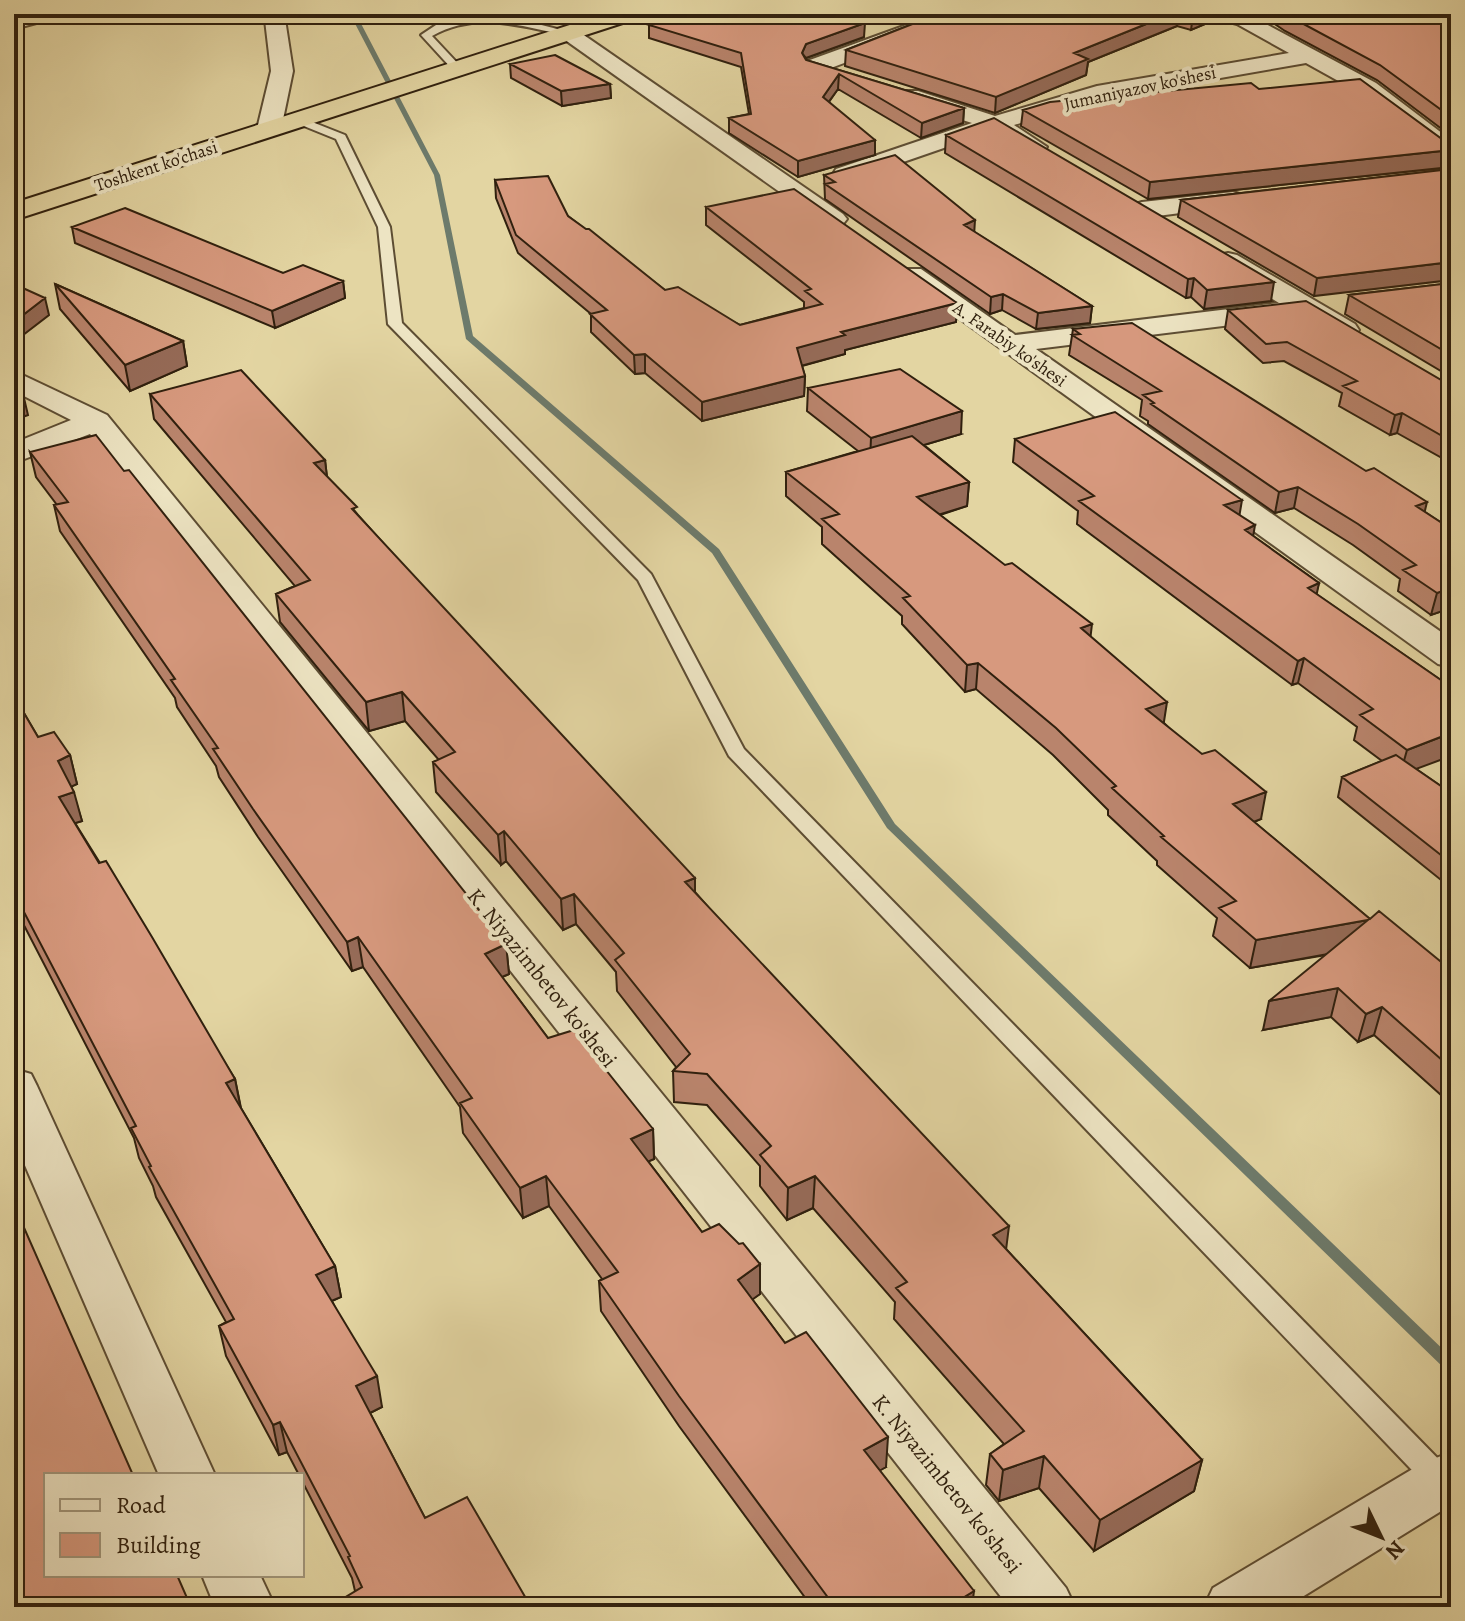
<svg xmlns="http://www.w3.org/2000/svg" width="1465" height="1621" font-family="Alegreya,serif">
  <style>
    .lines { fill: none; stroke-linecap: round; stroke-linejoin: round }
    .stream { fill: #6d7b6c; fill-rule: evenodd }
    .service-casing { stroke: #5d4d33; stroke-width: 4 }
    .minor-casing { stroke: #5d4d33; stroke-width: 4 }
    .trunk-casing { stroke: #30200e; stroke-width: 4 }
    .service { fill: #ede4c3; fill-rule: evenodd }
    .minor { fill: #ede4c3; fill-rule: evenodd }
    .trunk { fill: #e3d5a2; fill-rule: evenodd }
    .wall { fill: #b9846c; stroke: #30200e; stroke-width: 2 }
    .shaded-wall { fill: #966b58; stroke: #30200e; stroke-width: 2 }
    .building { fill: #d7997e; stroke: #30200e; stroke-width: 2 }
    .labels { text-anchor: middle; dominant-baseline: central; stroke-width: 8; stroke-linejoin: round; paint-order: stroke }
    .far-street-label { font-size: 18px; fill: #30200e; stroke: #ede4c3 }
    .street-label { font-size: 22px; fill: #30200e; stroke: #ede4c3 }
  </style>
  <rect width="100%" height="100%" fill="#e3d5a2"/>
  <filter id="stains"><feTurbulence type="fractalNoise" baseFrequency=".0025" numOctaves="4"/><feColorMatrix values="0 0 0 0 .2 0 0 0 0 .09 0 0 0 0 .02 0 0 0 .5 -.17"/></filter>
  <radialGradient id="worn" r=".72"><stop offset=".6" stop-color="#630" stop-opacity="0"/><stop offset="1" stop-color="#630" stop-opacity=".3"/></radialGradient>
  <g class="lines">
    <!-- stream -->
    <path class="stream" d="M350 14H356L440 175 473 336 719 549 895 824 1451 1357V1372L1446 1370 887 828 712 553 466 339 434 175Z"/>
    <!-- service casing -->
    <g class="service-casing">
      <path id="service" d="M477 15 514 18 573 33 568 36C522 26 476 11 432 36L462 68 453 70 421 35 439 23Z
        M294 118H302L345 135 390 227 402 323 651 574 744 749 1451 1472V1490L1441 1493 1431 1490 729 756 638 580 388 324 378 227 336 139 294 122Z"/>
    </g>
    <!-- minor casing -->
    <g class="minor-casing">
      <path id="minor" d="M24 14H58L55 18 14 29V17Z
        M261 14H282L285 19 293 71 281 129 277 134H261L257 129 271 71 265 20Z
        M937 14H966L963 18 823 71 815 73 804 66 807 61Z
        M1210 14 1251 16 1376 83 1451 140V158L1443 156 1360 93 1306 63 1100 99 1014 125 1047 147 1043 152 1035 154 993 131 854 179H836L833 174 836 169 972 123 902 101 899 96 902 91H918L995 116 1097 86 1289 53 1237 24 1213 18Z
        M568 27 575 29 843 214 847 219 843 224H825L561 37 558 33Z
        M1233 192 1242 195 1246 200 1242 205 1142 218 1133 215 1129 210 1133 205 1142 202Z
        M1228 253 1237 255 1355 324 1359 330 1355 336C1333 341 1312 322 1294 311L1290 317 1280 319 1036 349 1451 639V667L1438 664 899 275 903 269H921L1015 335 1279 303 1219 267 1215 261 1219 255Z
        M14 371 107 415 1066 1588 1075 1607H1009L90 434 14 463V443L71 420 14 391Z
        M14 1069 31 1074 37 1086 215 1475H159L14 1140Z
        M1441 1456 1451 1460V1505L1286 1607H1204L1213 1588 1421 1464Z
        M202 1575H260L275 1607H215Z"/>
    </g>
    <!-- trunk casing -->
    <g class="trunk-casing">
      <path id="trunk" d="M604 14H638L635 19 14 220V203Z"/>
    </g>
    <!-- service -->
    <use href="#service" class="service"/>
    <!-- minor -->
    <use href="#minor" class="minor"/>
    <!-- trunk -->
    <use href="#trunk" class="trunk"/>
  </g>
  <!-- wall -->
  <path class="wall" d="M938 14H1213L1212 21 1191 30 1177 26 1088 62 1086 75 995 113 845 66 846 50Z
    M1260 14H1451V136L1377 80 1285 31Z
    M649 25 864 37 806 58V60L964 108 963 123 921 138 838 89 829 102 875 155 798 177 729 133V118L749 114 741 67 649 38Z
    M510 64 610 84 611 98 562 106 511 78Z
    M1259 89 1451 143V167L1148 199 1021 126 1023 110Z
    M946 135 1271 301 1204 309 1191 297 1186 298 945 153Z
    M1451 169 1314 296 1178 217 1181 200Z
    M824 175 974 232 1092 306 1090 323 1036 329 1002 310 990 314 825 199Z
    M495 180 568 216 665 290 740 325 804 308V302L706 225V207L957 303 956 322 845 350V354L802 366 805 376 804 396 702 421 645 373 635 374 591 332V314L518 253 496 198Z
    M72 227 283 273 343 281 345 298 275 328 75 243Z
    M1451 283V377L1345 314 1349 295Z
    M55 284 183 341 187 366 130 391 60 309Z
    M1228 310 1443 381 1451 383V463L1397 433 1390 435 1339 406 1342 393 1284 361 1263 363 1225 329Z
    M1073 329 1425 512 1451 529V608L1431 615 1398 591 1400 579 1353 545 1294 508 1275 513 1148 424V421L1140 416 1142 400 1069 355Z
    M808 388 961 434 924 445 969 482 967 506 940 515 1090 636 1164 723 1261 819 1254 822 1370 919 1451 970V1104L1374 1035 1358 1042 1331 1017 1263 1030 1326 955 1250 968 1213 936 1217 918 1157 865V861L1108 815V810L1053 755 976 689 965 692 902 624V616L822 544V527L786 496V472L858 451 807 411Z
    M150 394 325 460 327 477 358 515 695 892 1006 1249 1202 1460 1194 1491 1094 1551 1039 1488 999 1501 986 1485 990 1454 1004 1444 894 1319 895 1302 813 1208 787 1220 760 1186V1166L707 1105 674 1102 673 1071 676 1067 617 991 616 972 576 924 563 930 506 861 501 865 436 792 433 762 439 760 405 721 369 731 280 622 276 594 295 586 154 419Z
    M1015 439 1239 515 1253 536 1319 583 1316 594 1451 687 1416 769 1451 793V888L1338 797 1342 777 1382 761 1354 740 1357 727 1298 683 1292 685 1077 524 1078 511 1013 462Z
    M30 452 506 944 509 974 502 977 548 1038 653 1129 654 1159 648 1161 702 1232 760 1264V1294L752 1299 785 1343 886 1467 879 1470 972 1607H812L679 1426 601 1311 599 1281 602 1279 549 1206 523 1218 463 1133 460 1107 363 967 352 971 258 837 219 777 216 766 177 707 175 698 60 531 54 505H57L36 477Z
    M14 696 38 737 70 755 77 784 71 786 82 821 75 823 235 1079 241 1108 335 1266 341 1297 332 1301 382 1407 370 1413 425 1518 531 1607 355 1591 352 1578 302 1481V1475H299L287 1452 279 1455 226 1356 219 1326 226 1322 156 1197 153 1186 139 1158 134 1138 14 906Z"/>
  <!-- shaded-wall -->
  <path class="shaded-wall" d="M1171 14H1178L1177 26 1088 62 1086 75 995 113 996 97 1074 53Z
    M1195 14H1213L1212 21 1191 30 1193 15Z
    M865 23 864 37 806 58 802 53 806 44Z
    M839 74 838 89 822 111 823 97Z
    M610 84 611 98 562 106 561 91Z
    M964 108 963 123 921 138 922 123Z
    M875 140V155L798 177V161Z
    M1451 150V167L1148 199 1150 182Z
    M975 220 974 236 964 225Z
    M1451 262V280L1314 296 1317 278Z
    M1194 278 1191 297 1186 298 1188 279Z
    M343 281 345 298 275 328 272 311Z
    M1274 282 1271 301 1204 309 1207 290Z
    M1003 294 1002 310 990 314 991 297Z
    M45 298 49 315 14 342V322Z
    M957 303 956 322 845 350V354L797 367V348L841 332Z
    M1092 306 1090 323 1036 329 1038 313Z
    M183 341 187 366 130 391 125 365Z
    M645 354V373L635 374 634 355Z
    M805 376 804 396 702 421V402Z
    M23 394 28 415 14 420V398Z
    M962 411 961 434 870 461 871 438Z
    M1402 413 1397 433 1390 435 1395 415Z
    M325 460 328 486 314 463Z
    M969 482 967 506 915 522 917 497Z
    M1298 487 1294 508 1275 513 1279 492Z
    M1242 500 1238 524 1224 505Z
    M1427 502 1422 523 1416 506Z
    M1255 525 1251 549 1245 530Z
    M1319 583 1314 607 1308 588Z
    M1451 588V608L1431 615 1437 593Z
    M1092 624 1089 650 1081 628Z
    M1304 658 1298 683 1292 685 1298 661Z
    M978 663 976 689 965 692 967 665Z
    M402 692 405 721 369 731 366 702Z
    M1167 702 1163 728 1146 709Z
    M1451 733V756L1400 775 1407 750Z
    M70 755 77 784 65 790 58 761Z
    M74 792 82 821 66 826 59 797Z
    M1266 792 1261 819 1228 832 1233 804Z
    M504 831 506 861 501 865 498 835Z
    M695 878V908L685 882Z
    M574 894 576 924 563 930 561 899Z
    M1368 920 1361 948 1250 968 1256 940Z
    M358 937 363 967 352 971 347 942Z
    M506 944 509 974 488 983 485 954Z
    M1338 988 1331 1017 1263 1030 1269 1001Z
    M1382 1007 1374 1035 1358 1042 1366 1014Z
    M235 1079 241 1110 226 1083Z
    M653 1129 654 1159 632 1169 631 1139Z
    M546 1176 549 1206 523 1218 520 1188Z
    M815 1176 813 1208 787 1220 788 1188Z
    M1009 1226 1005 1258 993 1235Z
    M760 1264V1294L738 1310V1280Z
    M335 1266 341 1297 322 1305 316 1275Z
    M377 1376 382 1407 362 1417 356 1386Z
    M280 1422 287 1452 279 1455 273 1425Z
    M888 1437 886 1467 862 1481 864 1450Z
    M1044 1456 1039 1488 999 1501 1003 1470Z
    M1202 1460 1194 1491 1094 1551 1100 1520Z
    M14 1582 19 1596 14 1599Z
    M974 1591 972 1607H948Z"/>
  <!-- building -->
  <path class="building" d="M678 14H832L865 23 806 44 802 53 806 60 964 108 922 123 839 74 823 97 875 140 798 161 729 118 751 114 741 53 649 25Z
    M938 14H1171L1074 53 1088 59 996 97 846 50Z
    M1285 14H1451V117L1380 65Z
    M555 55 610 84 561 91 510 64Z
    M1360 79 1446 142 1451 143V150L1150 182 1023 110 1050 102 1251 83 1259 89Z
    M994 118 1274 282 1207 290 1194 278 1188 279 946 135Z
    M895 155 975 220 964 225 1092 306 1038 313 1003 294 991 297 825 184 835 182 824 175Z
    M1451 169V262L1317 278 1181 200Z
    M548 176 568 216 586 229H589L665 290 678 287 740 325 822 304 805 291 811 289 706 207 794 189 957 303 841 332 845 335 797 348 805 376 702 402 645 354 634 355 590 314 607 310 516 235 495 180Z
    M125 208 283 273 303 265 343 281 272 311 72 227Z
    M1451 283V355L1349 295Z
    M14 284 45 298 14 322Z
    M55 284 183 341 125 365Z
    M1306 301 1443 381 1451 383V441L1402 413 1395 415 1343 386 1357 381 1287 342 1266 344 1228 310Z
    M1132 323 1366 471 1374 468 1427 502 1416 506 1451 529V588L1437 593 1403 570 1416 565 1358 524 1298 487 1279 492 1151 404 1154 403 1143 395 1161 391 1072 335 1080 334 1073 329Z
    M900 369 962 411 871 438 808 388Z
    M241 370 325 460 314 463 357 507 352 509 695 878 685 882 1009 1226 993 1235 1202 1460 1100 1520 1044 1456 1003 1470 990 1454 1024 1431 896 1288 907 1282 815 1176 788 1188 760 1155 771 1146 707 1074 673 1071 690 1054 615 960 624 953 574 894 561 899 504 831 498 835 433 762 455 752 402 692 366 702 276 594 310 580 150 394Z
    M14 388 23 394 14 398Z
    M1115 412 1242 500 1224 505 1255 525 1245 530 1319 583 1308 588 1451 687V733L1407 750 1360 715 1373 709 1304 658 1298 661 1079 501 1094 496 1015 439Z
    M96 435 124 471 129 470 506 944 485 954 548 1038 574 1030 653 1129 631 1139 702 1232 719 1224 739 1244 743 1243 760 1264 738 1280 785 1343 806 1332 888 1437 864 1450 974 1591 948 1607H835L679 1396 599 1281 618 1272 546 1176 520 1188 460 1103 472 1098 358 937 347 942 253 809 213 749 218 748 171 680 175 679 54 505 68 502 30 452Z
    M912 436 969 482 917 497 1005 565 1012 563 1092 624 1081 628 1167 702 1146 709 1202 754 1215 750 1266 792 1233 804 1370 919 1379 911 1451 970V1068L1382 1007 1366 1014 1338 988 1269 1001 1368 920 1256 940 1219 908 1236 901 1161 837 1164 836 1112 788 1116 786 1056 728 978 663 967 665 903 598 910 596 822 519 839 514 786 472Z
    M14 696 38 737 54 732 70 755 58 761 74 792 59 797 99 863 106 861 152 937 235 1079 226 1083 335 1266 316 1275 377 1376 356 1386 425 1518 467 1497 531 1607H329L362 1587 348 1557 350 1556 280 1422 273 1425 219 1326 234 1319 149 1167 151 1166 131 1128 136 1126 14 893Z
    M1396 755 1451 793V863L1342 777Z
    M14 1205 133 1475H46V1575H177L191 1607H23L14 1582Z"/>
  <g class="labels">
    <!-- far-street labels -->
    <g class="far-street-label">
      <text transform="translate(1140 88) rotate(-12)">Jumaniyazov ko'shesi</text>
      <text transform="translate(156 166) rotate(-18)">Toshkent ko'chasi</text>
      <text transform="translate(1010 344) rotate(35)">A. Farabiy ko'shesi</text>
    </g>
    <!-- street labels -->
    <g class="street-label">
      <text transform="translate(542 978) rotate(51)">K. Niyazimbetov ko'shesi</text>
      <text transform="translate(947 1484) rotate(51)">K. Niyazimbetov ko'shesi</text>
    </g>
  </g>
  <!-- margin -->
  <rect width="1465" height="1621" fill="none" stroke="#e3d5a2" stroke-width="48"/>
  <rect x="16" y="16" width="1433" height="1589" fill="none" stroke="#30200e" stroke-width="4"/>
  <rect x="24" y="24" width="1417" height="1573" fill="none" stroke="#30200e" stroke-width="2"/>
  <!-- legend -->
  <rect x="44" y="1473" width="260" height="104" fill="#ede4c3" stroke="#a1967b" stroke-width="2"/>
  <rect x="60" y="1499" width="40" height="12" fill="#ede4c3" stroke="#a1967b" stroke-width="2"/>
  <text x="116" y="1513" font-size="24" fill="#30200e">Road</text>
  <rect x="60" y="1533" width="40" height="24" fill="#d7997e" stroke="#a1967b" stroke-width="2"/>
  <text x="116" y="1553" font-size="24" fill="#30200e">Building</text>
  <!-- north arrow -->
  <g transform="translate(1381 1537) rotate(133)" stroke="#ede4c3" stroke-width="6" paint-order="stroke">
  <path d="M0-6L14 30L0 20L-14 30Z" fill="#30200e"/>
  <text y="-12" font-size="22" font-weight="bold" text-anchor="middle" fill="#30200e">N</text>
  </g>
  <rect width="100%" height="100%" filter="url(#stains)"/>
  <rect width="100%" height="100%" fill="url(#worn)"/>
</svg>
